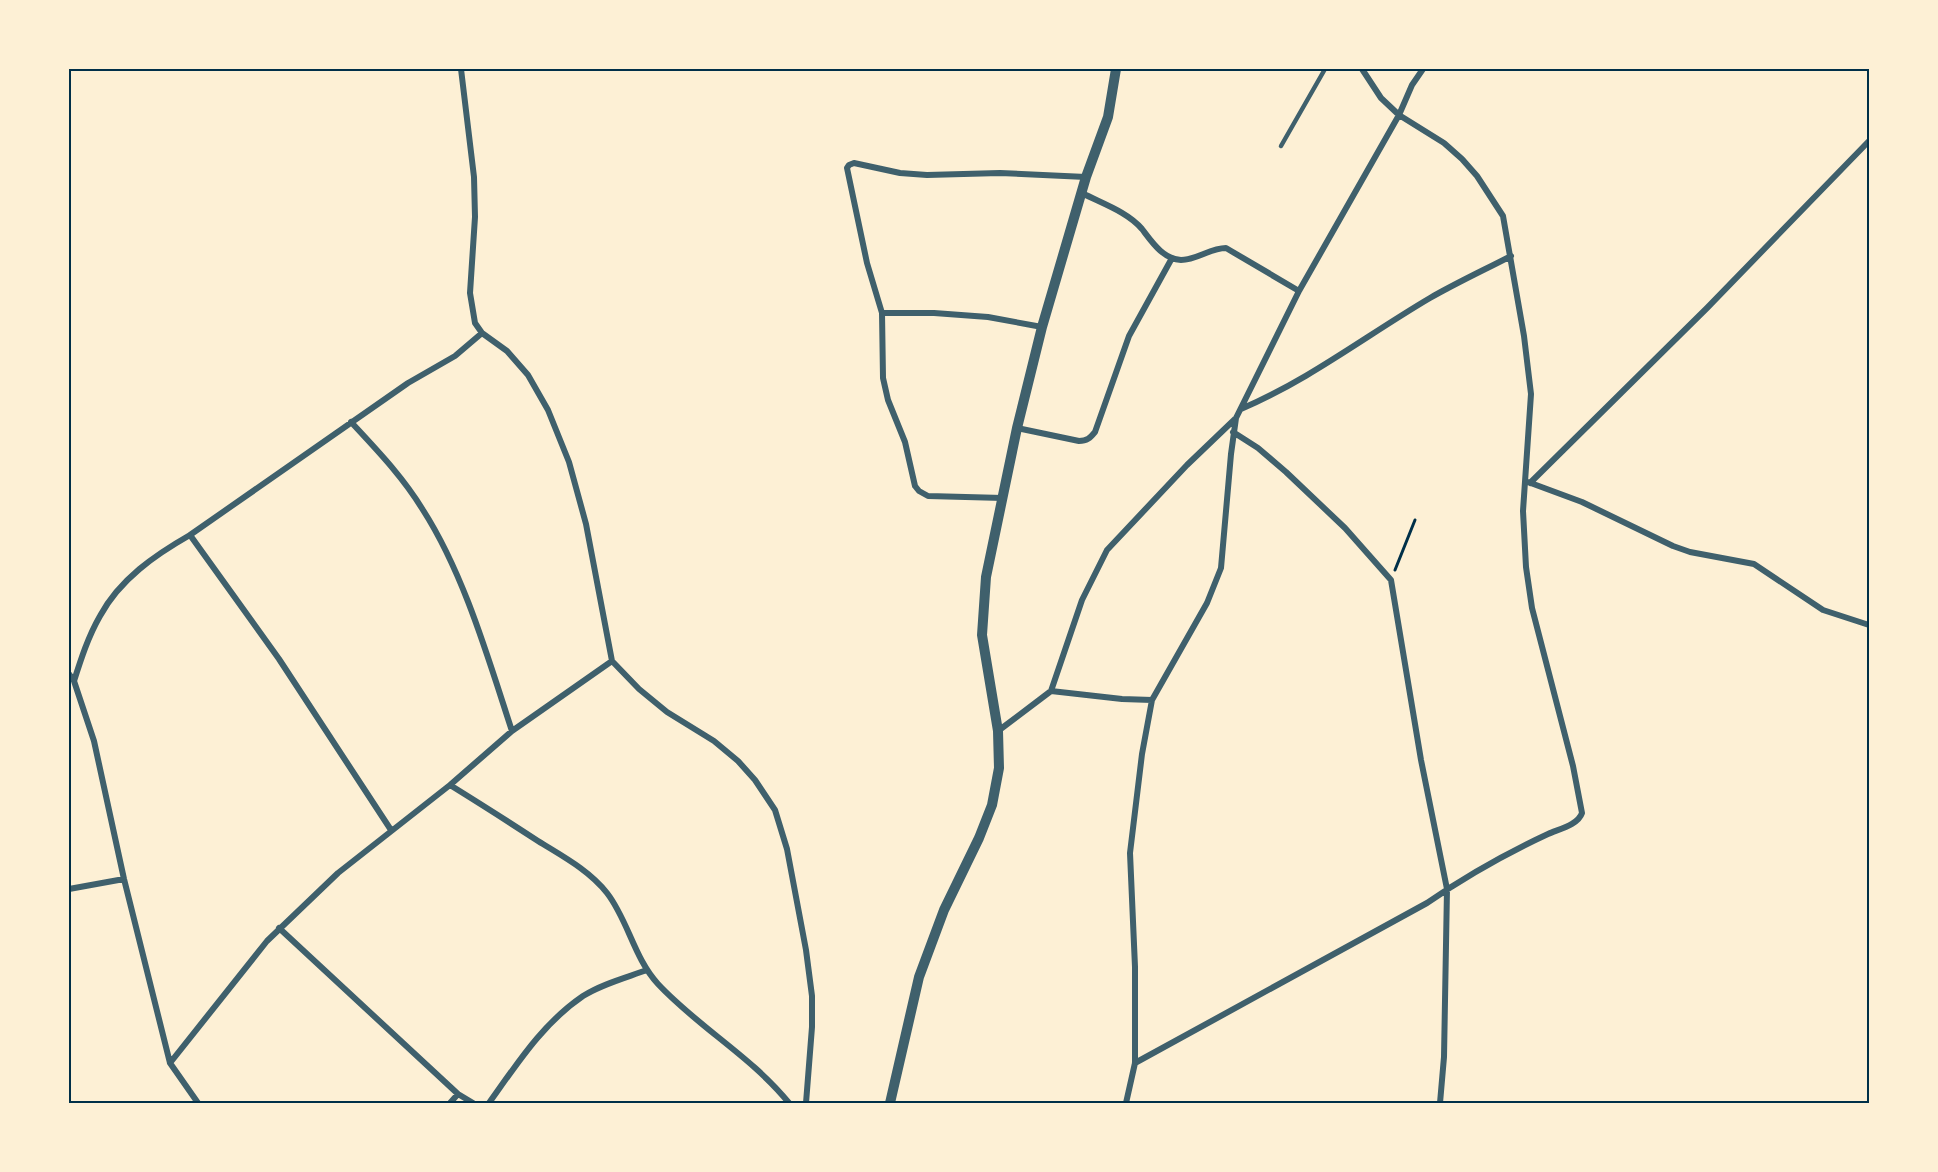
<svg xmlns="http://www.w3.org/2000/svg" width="1938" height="1172" font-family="Jost,sans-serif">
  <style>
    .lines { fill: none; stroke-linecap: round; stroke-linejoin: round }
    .path { stroke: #003049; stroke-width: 3 }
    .service { stroke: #3f606c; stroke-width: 4.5 }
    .minor { stroke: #3f606c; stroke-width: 6 }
    .tertiary { stroke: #3f606c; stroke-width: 10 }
    .neatline { fill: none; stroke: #003049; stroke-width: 2 }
  </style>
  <rect width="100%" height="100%" fill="#fdf0d5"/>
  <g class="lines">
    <!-- path -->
    <path class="path" d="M1395 570 1415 520"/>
    <!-- service -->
    <path class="service" d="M1281 146 1325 69"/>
    <!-- minor -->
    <path class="minor" d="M461 69 474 177 475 217 470 293 475 323 482 333 507 351 528 375 548 410 569 462 586 524 612 661 639 689 667 712 714 741 738 761 755 780 775 810 787 849 806 950 812 996V1027L806 1103
      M1082 193C1101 203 1128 212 1142 229 1152 242 1163 259 1181 260 1197 260 1210 248 1226 248L1299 291
      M882 313H934L988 317 1042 327
      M1241 409C1309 380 1367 335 1430 298 1456 283 1484 270 1511 256
      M351 422C377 450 403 477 423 510 464 574 488 658 512 731
      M1017 428 1079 441C1087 441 1090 438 1095 432L1129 336 1172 258
      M1233 432 1258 448 1286 472 1345 528 1391 580 1421 760 1447 889 1444 1057 1440 1103
      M1528 482 1582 502 1673 546 1690 552 1754 564 1823 610 1869 625
      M1530 483 1707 308 1869 141
      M1003 498 928 496 919 491 915 486 905 442 888 400 883 378 882 313 867 263 847 168 849 165 854 163 900 173 927 175 1000 173 1086 177
      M190 535 279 659 391 830
      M69 674 74 681 94 741 124 879 170 1063 198 1103
      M74 681C81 659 88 637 100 616 120 579 155 555 190 535L408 383 455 356 482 333
      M1051 691 1122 699 1152 700 1207 603 1221 568 1231 454 1236 418 1299 291 1399 115 1412 85 1423 69
      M998 731 1051 691 1082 600 1107 550 1187 465 1235 419
      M450 785C479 803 509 822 538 841 562 856 589 870 607 893 628 920 634 958 658 984 698 1027 752 1057 789 1103
      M69 889 124 879
      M279 928 458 1094 473 1103
      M170 1063 267 941 338 873 450 785 512 731 612 661
      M1135 1063 1427 903C1466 876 1505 854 1548 834 1559 829 1578 825 1582 813L1573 766 1532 608 1526 567 1523 511 1531 394 1524 336 1503 216 1477 176 1462 159 1444 143 1399 115 1381 98 1362 69
      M450 1103 458 1094
      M489 1103C517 1064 542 1024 583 996 602 984 625 978 647 970
      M1126 1103 1135 1063V967L1130 853 1142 754 1152 700"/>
    <!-- tertiary -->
    <path class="tertiary" d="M890 1103 919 977 944 910 979 838 992 805 999 768 998 731 982 635 986 577 1017 428 1042 327 1086 177 1108 117 1116 69"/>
  </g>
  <!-- border -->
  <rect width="1938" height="1172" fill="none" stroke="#fdf0d5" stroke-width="141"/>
  <rect x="70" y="70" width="1798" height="1032" class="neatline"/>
</svg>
